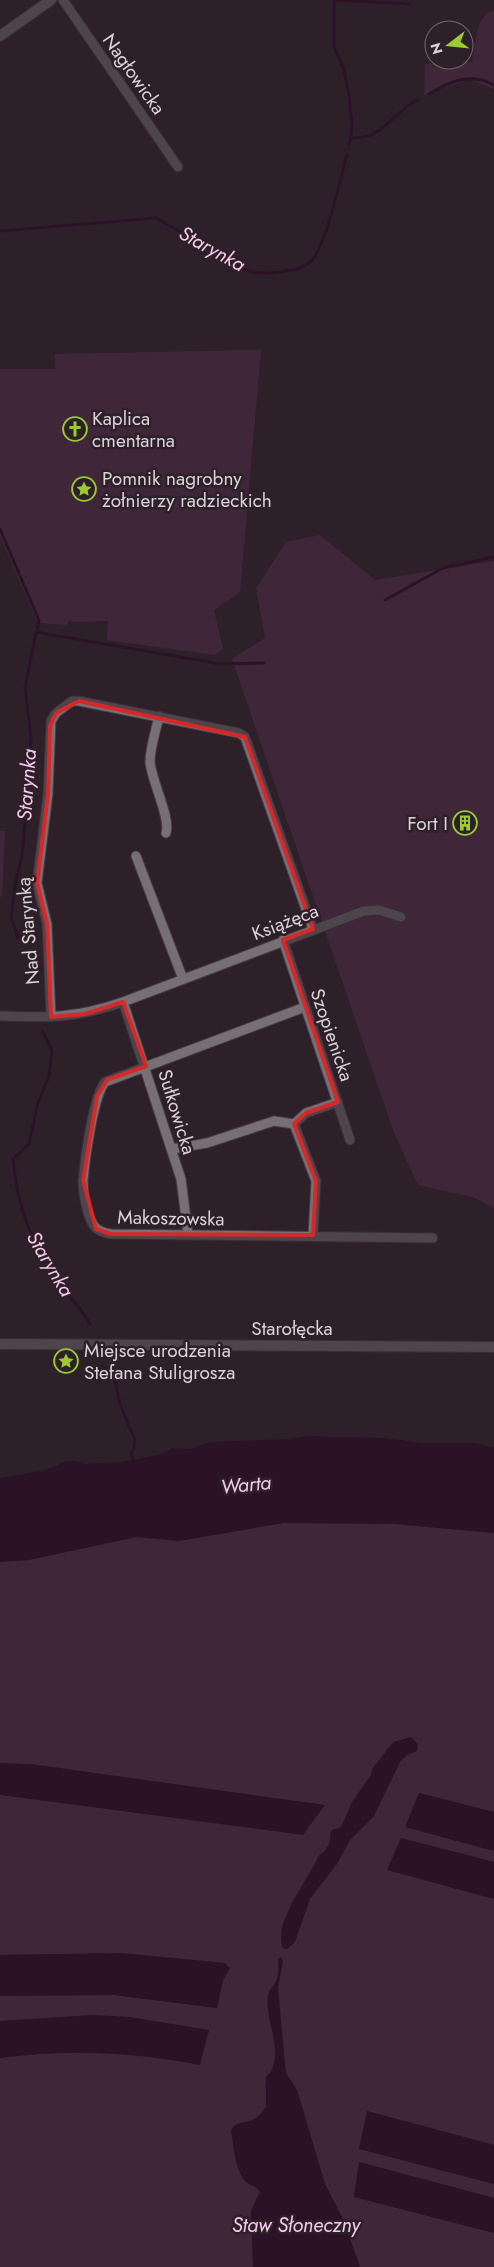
<svg xmlns="http://www.w3.org/2000/svg" width="494" height="2267" font-family="Jost,sans-serif">
  <style>
    .green { fill: #552e4d }
    .water { fill: #290222 }
    .lines { fill: none; stroke-linecap: round; stroke-linejoin: round }
    .stream { stroke: #290222; stroke-width: 3 }
    .minor-casing { stroke: #493d45; stroke-width: 11 }
    .tertiary-casing { stroke: #493d45; stroke-width: 12 }
    .minor { stroke: #766f74; stroke-width: 9 }
    .tertiary { stroke: #766f74; stroke-width: 10 }
    .marked { fill: none; stroke: #d62828; stroke-width: 4; stroke-linejoin: round }
    .labels { text-anchor: middle; dominant-baseline: central; stroke-width: 5; stroke-linejoin: round; paint-order: stroke }
    .street-label { font-size: 19px; fill: #dbd3d8; stroke: #2d2029 }
    .poi-label { font-size: 19px; fill: #dbd3d8; stroke: #2d2029; text-anchor: start }
    .water-label { font-size: 20px; font-style: italic; fill: #f7caeb; stroke: #2d2029 }
  </style>
  <rect width="100%" height="100%" fill="#2d2029"/>
  <!-- green -->
  <path class="green" d="M494 11V89L469 79 424 95 425 64 472 62C476 47 475 13 494 11Z
    M261 350 240 592 214 610 223 649 215 655 107 640 108 621 73 622 70 620 66 625 38 623 0 536V369H55V354Z
    M320 535 375 580 494 561V1208L473 1197 418 1185 394 1133 232 659 265 638 256 588 286 542Z
    M0 831H5L2 897 0 896Z
    M283 1523 395 1524 494 1533V1812L419 1793 406 1827 494 1851V1862L401 1838 387 1870 494 1899V2145L368 2111 359 2148 494 2184V2198L359 2162 354 2197 494 2233V2267H360L343 2219 325 2184 297 2090 286 2073 284 2063 266 2077 265 2088 272 2090 254 2186 260 2192 251 2210 253 2267H0V2058C68 2049 133 2052 200 2065L209 2030 94 2015 0 2021V1996L114 1995 217 2008 223 1980 230 1968 225 1963 121 1953 0 1955V1795L324 1805 30 1764 0 1763V1562L29 1560 136 1537 179 1541Z"/>
  <!-- water -->
  <path class="water" d="M308 1436 384 1438 423 1443H474L494 1448V1533L395 1524 283 1523 179 1541 136 1537 29 1560 0 1562V1478L46 1470 66 1461H76L85 1464 122 1462 162 1454 172 1448 191 1449 209 1442 287 1439Z
    M411 1737 418 1744 417 1751 407 1755 400 1762 374 1816 350 1840 337 1864 310 1899 295 1942 287 1949 283 1948C272 1922 310 1878 319 1855 327 1851 331 1843 330 1834L332 1830 341 1827 352 1802 371 1775 372 1769 393 1742Z
    M0 1763 30 1764 325 1805 303 1835 0 1795Z
    M419 1793 494 1812V1851L405 1827Z
    M401 1838 494 1862V1899L387 1870Z
    M121 1953 225 1963 230 1968 223 1980 217 2008 114 1995 0 1996V1955Z
    M281 1957 283 1961 278 1988 286 2073 297 2090 325 2184 343 2219 360 2267H253L251 2210 260 2192C257 2186 249 2186 245 2181 234 2168 234 2146 231 2131 236 2119 248 2125 257 2117 260 2115 263 2110 266 2107V2077C284 2061 270 2030 268 2010 265 1984 275 1992 278 1974 279 1970 278 1964 278 1959Z
    M94 2015 130 2017 209 2030 200 2065C133 2052 68 2049 0 2058V2021Z
    M367 2111 494 2145V2184L359 2149Z
    M359 2162 494 2198V2233L354 2197Z"/>
  <g class="lines">
    <!-- stream -->
    <path class="stream" d="M334 0V47L344 69 349 96 352 125 351 138
      M334 0 410 4
      M429 94C450 81 471 72 494 85
      M349 144 351 138C386 139 391 112 418 100
      M0 231 156 218 248 271C263 275 296 273 309 263 325 252 341 176 347 154
      M0 529 39 620 37 631
      M385 600 443 568 494 557
      M18 938 11 917 16 880 22 856 27 801 31 736 25 688 36 632 220 664 264 663
      M43 1032 52 1051 49 1076 38 1103 29 1144 13 1159C18 1212 32 1244 62 1287 71 1300 83 1310 90 1324
      M102 1365 114 1376 120 1404 135 1440 134 1448 131 1453 134 1463"/>
    <!-- minor casing -->
    <g class="minor-casing">
      <path id="minor" d="M63 0 178 167
        M159 716C156 731 150 747 150 762 152 782 171 819 166 833
        M136 856 183 979
        M283 940 350 1140
        M123 1002 181 1179 188 1234
        M305 1007 105 1082C93 1097 85 1159 83 1180 83 1192 87 1220 96 1228 100 1232 106 1233 111 1234L433 1238
        M0 1016C48 1018 77 1018 123 1002L364 911 379 910 401 917
        M51 1017 47 924 37 883 48 794 51 721 56 713 72 701H79L239 733 245 737 313 929
        M294 1124 316 1181 313 1235
        M294 1124 306 1113 338 1102
        M172 1149 207 1143 274 1121 294 1124"/>
    </g>
    <!-- tertiary casing -->
    <g class="tertiary-casing">
      <path id="tertiary" d="M0 36 51 0
        M0 1344 494 1347"/>
    </g>
    <!-- minor -->
    <use href="#minor" class="minor"/>
    <!-- tertiary -->
    <use href="#tertiary" class="tertiary"/>
  </g>
  <!-- marked area -->
  <path d="M0 0H494V2267H0ZM79 701 245 737 313 929 283 940 338 1102 306 1113 294 1124 316 1181 313 1235 111 1234 96 1229 83 1180 97 1096 107 1080 146 1066 123 1002 85 1014 51 1017 47 924 37 883 48 794 50 726 56 713Z" fill="#2d2029" fill-opacity=".55" fill-rule="evenodd"/>
  <path class="marked" d="M79 701 245 737 313 929 283 940 338 1102 306 1113 294 1124 316 1181 313 1235 111 1234 96 1229 83 1180 97 1096 107 1080 146 1066 123 1002 85 1014 51 1017 47 924 37 883 48 794 50 726 56 713Z"/>
  <!-- icons -->
  <defs>
    <g id="church-ring" transform="scale(1.25)"><circle r="9.5" fill="#2d2029" stroke="#9bcb33" stroke-width="1.5"/><path d="M-1.2-6h2.4v3.5h3.3v2.4h-3.3V6h-2.4V-.1h-3.3v-2.4h3.3Z" fill="#9bcb33"/></g>
    <g id="sight-ring" transform="scale(1.25)"><circle r="9.5" fill="#2d2029" stroke="#9bcb33" stroke-width="1.5"/><path d="M0-6L1.8-2.2L6-1.7L2.9 1.2L3.7 5.4L0 3.3L-3.7 5.4L-2.9 1.2L-6-1.7L-1.8-2.2Z" fill="#9bcb33"/></g>
    <g id="building-ring" transform="scale(1.25)"><circle r="9.5" fill="#2d2029" stroke="#9bcb33" stroke-width="1.5"/><path d="M-4-6H4V6H1V3H-1V6H-4ZM-2.5-4.3h1.7v1.8h-1.7ZM.8-4.3h1.7v1.8H.8ZM-2.5-1h1.7V.8h-1.7ZM.8-1h1.7V.8H.8Z" fill="#9bcb33"/></g>
  </defs>
  <g fill-rule="evenodd">
    <use href="#church-ring" x="75" y="429"/>
    <use href="#sight-ring" x="84" y="489"/>
    <use href="#building-ring" x="465" y="823"/>
    <use href="#sight-ring" x="66" y="1361"/>
  </g>
  <g class="labels">
    <!-- street labels -->
    <g class="street-label">
      <text transform="translate(134 74) rotate(55)">Nagłowicka</text>
      <text transform="translate(285 922) rotate(-21)">Książęca</text>
      <text transform="translate(28 931) rotate(-95)">Nad Starynką</text>
      <text transform="translate(332 1035) rotate(71)">Szopienicka</text>
      <text transform="translate(177 1112) rotate(73)">Sułkowicka</text>
      <text transform="translate(171 1218) rotate(1)">Makoszowska</text>
      <text x="292" y="1328">Starołęcka</text>
    </g>
    <!-- poi labels -->
    <g class="poi-label">
      <text x="92" y="418">Kaplica<tspan x="92" dy="22">cmentarna</tspan></text>
      <text x="102" y="478">Pomnik nagrobny<tspan x="102" dy="22">żołnierzy radzieckich</tspan></text>
      <text x="448" y="823" text-anchor="end">Fort I</text>
      <text x="84" y="1350">Miejsce urodzenia<tspan x="84" dy="22">Stefana Stuligrosza</tspan></text>
    </g>
    <!-- water labels -->
    <g class="water-label">
      <text transform="translate(212 249) rotate(29)">Starynka</text>
      <text transform="translate(27 785) rotate(-86)">Starynka</text>
      <text transform="translate(50 1264) rotate(59)">Starynka</text>
      <text transform="translate(246 1485) rotate(-6)">Warta</text>
      <text x="296" y="2225">Staw Słoneczny</text>
    </g>
  </g>
  <!-- north arrow -->
  <g transform="translate(449 45) rotate(254)"><circle r="24" fill="#2d2029" stroke="#73686f"/>
  <path d="M0-4L9 19L0 12L-9 19Z" fill="#9bcb33"/>
  <text y="-8" font-size="14" font-weight="bold" text-anchor="middle" fill="#dbd3d8">N</text>
  </g>
</svg>
